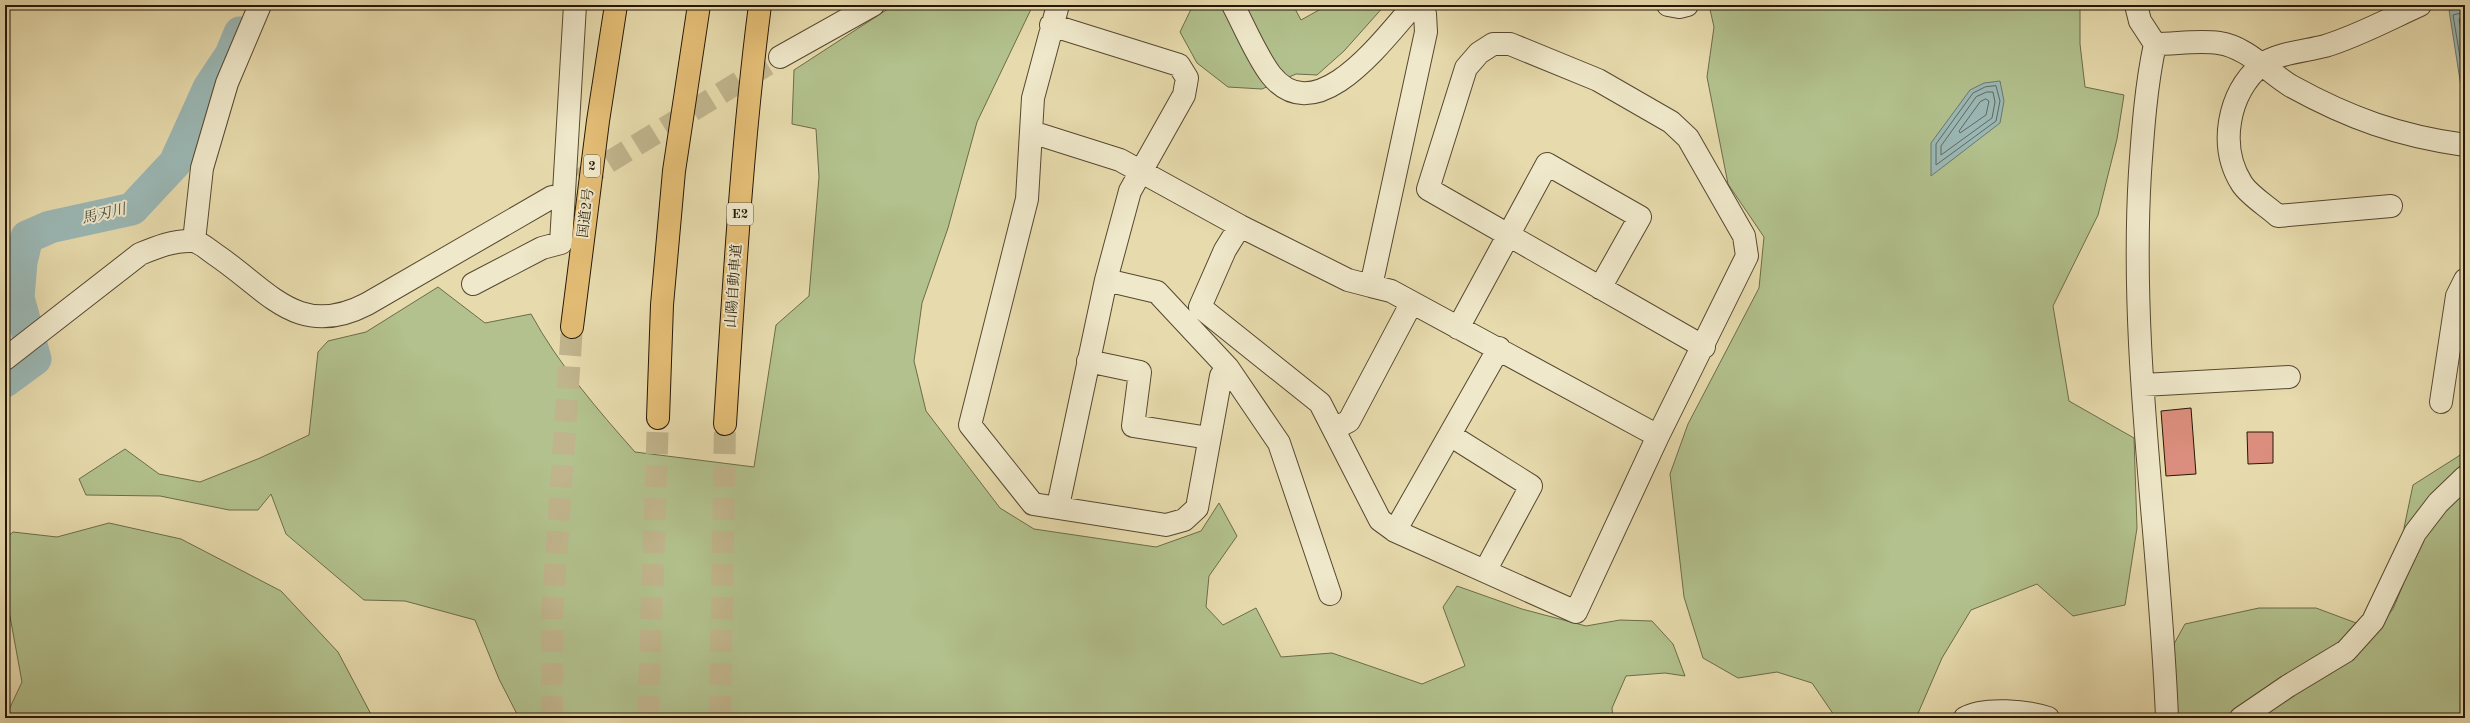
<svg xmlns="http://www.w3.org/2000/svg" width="2470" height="723" font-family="'Old Standard TT','Noto Serif JP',serif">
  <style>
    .green { fill: #b2c18d; stroke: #6c6c4a }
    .water { fill: #9bb8b5; stroke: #6c786f }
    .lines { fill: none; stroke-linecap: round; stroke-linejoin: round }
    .shore { stroke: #60685e; stroke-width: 1 }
    .river { stroke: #9bb8b5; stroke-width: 33 }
    .building { fill: #db8e7d; stroke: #261706 }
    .minor-tunnel { stroke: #c0b48c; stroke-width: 22; stroke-dasharray: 22 11; stroke-linecap: butt }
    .highway-tunnel { stroke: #c0b48c; stroke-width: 22; stroke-dasharray: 22 11; stroke-linecap: butt }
    .minor-casing { stroke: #564830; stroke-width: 24 }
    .highway-casing { stroke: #261706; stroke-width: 24 }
    .minor { stroke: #efe8ca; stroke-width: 22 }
    .highway { stroke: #e4be76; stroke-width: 22 }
    .labels { text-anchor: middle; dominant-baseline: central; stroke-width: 4; stroke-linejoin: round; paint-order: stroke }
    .shield { fill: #efe8ca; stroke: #625641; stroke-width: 1 }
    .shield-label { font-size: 13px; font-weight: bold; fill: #261706 }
    .street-label { font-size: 14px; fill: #261706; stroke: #efe8ca }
    .water-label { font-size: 15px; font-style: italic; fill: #4f4f43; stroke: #efe8ca }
  </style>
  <rect width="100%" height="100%" fill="#e7dbad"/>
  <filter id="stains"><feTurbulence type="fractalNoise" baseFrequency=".005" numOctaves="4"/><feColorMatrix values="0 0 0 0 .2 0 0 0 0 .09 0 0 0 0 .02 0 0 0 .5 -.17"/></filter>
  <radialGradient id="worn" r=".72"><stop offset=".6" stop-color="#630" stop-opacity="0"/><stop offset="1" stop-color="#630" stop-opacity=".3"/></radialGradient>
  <!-- green -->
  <path class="green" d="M894 5H1033L977 122 948 228 922 303 914 361 926 411 1000 508 1034 529 1156 547 1201 531 1219 503 1237 536 1209 576 1206 607 1223 625 1256 608 1281 657 1332 653 1422 684 1465 666 1443 607 1457 586 1522 609 1586 626 1620 620 1652 621 1673 644 1685 676 1665 673 1626 676 1612 708 1613 718H519L499 679 475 620 405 601 364 600 286 534 271 494 258 510H229L160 496 86 495 79 479 125 449 159 474 200 482 260 458 309 435 318 352 328 341 366 332 438 287 485 323 531 314C559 365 597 409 635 452L754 467 776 325 809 296 819 177 816 129 792 124 794 70Z
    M1193 5H1293L1301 20 1328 5H1385L1344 51 1317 75 1296 74 1262 89 1228 87 1197 63 1180 32Z
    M1709 5H2080V44L2085 87 2124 95 2117 139 2098 215 2053 306 2069 401 2134 438 2137 528 2125 605 2073 616 2037 584 1971 610 1942 658 1916 718H1836L1812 683 1777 672 1738 678 1703 658 1684 597 1670 474 1688 424 1759 288 1764 237 1728 184 1707 77 1714 27Z
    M2465 452V718H2175L2174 644 2185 624 2259 608H2316L2375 630 2393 609 2412 563 2404 528 2413 485Z
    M109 523 181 539 281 591 338 652 373 718H5L22 682 5 589V539L13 532 57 537Z"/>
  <!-- water -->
  <path class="water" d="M2465 8V112L2449 10Z
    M2000 81 2004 101 2000 123 1931 176V143L1970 90 1984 83Z"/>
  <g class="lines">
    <!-- shore -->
    <path class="shore" d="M2465 12 2453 15 2465 87
      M2465 17 2459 19 2465 56
      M1996 86 2000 101 1996 121 1936 165V144L1973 93 1985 87Z
      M1987 92H1993L1995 102 1992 118 1941 155V146L1976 97Z
      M1986 99 1989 101 1986 115 1960 133 1959 131 1980 102Z"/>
    <!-- river -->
    <path class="river" d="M5 381 35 359 18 298 21 262 27 237 50 227 132 209 175 163 209 88 231 55 240 33"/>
  </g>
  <!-- building -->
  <path class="building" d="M2191 408 2196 474 2166 476 2161 411Z
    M2247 432H2273V463L2248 464Z"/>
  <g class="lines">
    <!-- minor-tunnel -->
    <path class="minor-tunnel" d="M552 197 780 57"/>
    <!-- highway-tunnel -->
    <path class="highway-tunnel" d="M552 718V617L572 327
      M648 718 658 418
      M720 718 725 424"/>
    <!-- minor casing -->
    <g class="minor-casing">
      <path id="minor" d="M1058 5 1033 98 1027 199 970 425 1033 504 1166 525 1184 520 1197 508 1221 376 1228 368
        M1233 5C1244 26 1257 57 1271 75 1317 133 1385 37 1414 5
        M1421 5 1425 14 1426 32 1371 286 1391 291 1658 436
        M1668 5 1679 7 1687 5
        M2136 5 2140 21 2155 44C2146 86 2143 129 2140 172 2129 354 2160 536 2167 718
        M1051 25 1179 65 1187 78 1184 95 1130 191 1106 280 1058 506
        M2155 44C2176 44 2198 40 2219 43 2247 47 2268 72 2291 86 2349 118 2399 136 2465 145
        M780 57 873 5
        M1031 134 1041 135 1120 160 1240 226 1348 280 1371 286
        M2391 206 2278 216C2267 206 2250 196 2242 184 2218 146 2228 94 2261 65 2276 53 2307 51 2325 46 2358 36 2389 19 2420 5
        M1240 226 1225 250 1200 307 1320 403 1380 520 1395 531 1576 612 1658 436 1747 256 1744 236 1688 138 1671 122 1598 80 1510 44H1493L1479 53 1466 68 1428 189 1704 347
        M194 241 202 168 227 83 260 5
        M1106 280 1157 292 1228 368 1279 443 1330 594
        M473 284 542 248 561 243 575 5
        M1458 328 1547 164 1640 217 1600 288
        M5 359 140 254C157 247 174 240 193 241 200 242 210 251 216 255 268 290 298 340 367 304L552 197
        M1088 361 1140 372 1133 426 1209 438
        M2143 385 2289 377
        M2441 402 2457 296 2465 280
        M1334 429 1349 421 1411 304
        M1450 435 1531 486 1485 571
        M1395 531 1499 348
        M1965 718C1984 707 2028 711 2048 718
        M2241 718 2288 686 2346 651 2373 621 2415 533 2438 503 2465 477"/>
    </g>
    <!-- highway casing -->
    <g class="highway-casing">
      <path id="highway" d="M572 327 598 121 616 5
        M658 418 662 305 674 171 699 5
        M725 424C734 284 742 144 760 5"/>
    </g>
    <!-- minor -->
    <use href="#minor" class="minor"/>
    <!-- highway -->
    <use href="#highway" class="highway"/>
  </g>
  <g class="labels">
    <!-- shield labels -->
    <g class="shield">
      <rect x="584" y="155" width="16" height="22" rx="3"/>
      <rect x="727" y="203" width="26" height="22" rx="3"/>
    </g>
    <g class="shield-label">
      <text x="592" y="166">2</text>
      <text x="740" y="214">E2</text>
    </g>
    <!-- street labels -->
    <g class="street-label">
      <text transform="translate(586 213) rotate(-83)">国道2号</text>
      <text transform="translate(734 286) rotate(-86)">山陽自動車道</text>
    </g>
    <!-- water labels -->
    <g class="water-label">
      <text transform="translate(104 215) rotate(-13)">馬刃川</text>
    </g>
  </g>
  <!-- margin -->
  <rect width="2470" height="723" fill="none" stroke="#e7dbad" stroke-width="20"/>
  <rect x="6" y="6" width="2458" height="711" fill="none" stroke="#261706" stroke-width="2"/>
  <rect x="10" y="10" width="2450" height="703" fill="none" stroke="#261706"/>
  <rect width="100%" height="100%" filter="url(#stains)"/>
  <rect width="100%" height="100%" fill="url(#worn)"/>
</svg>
